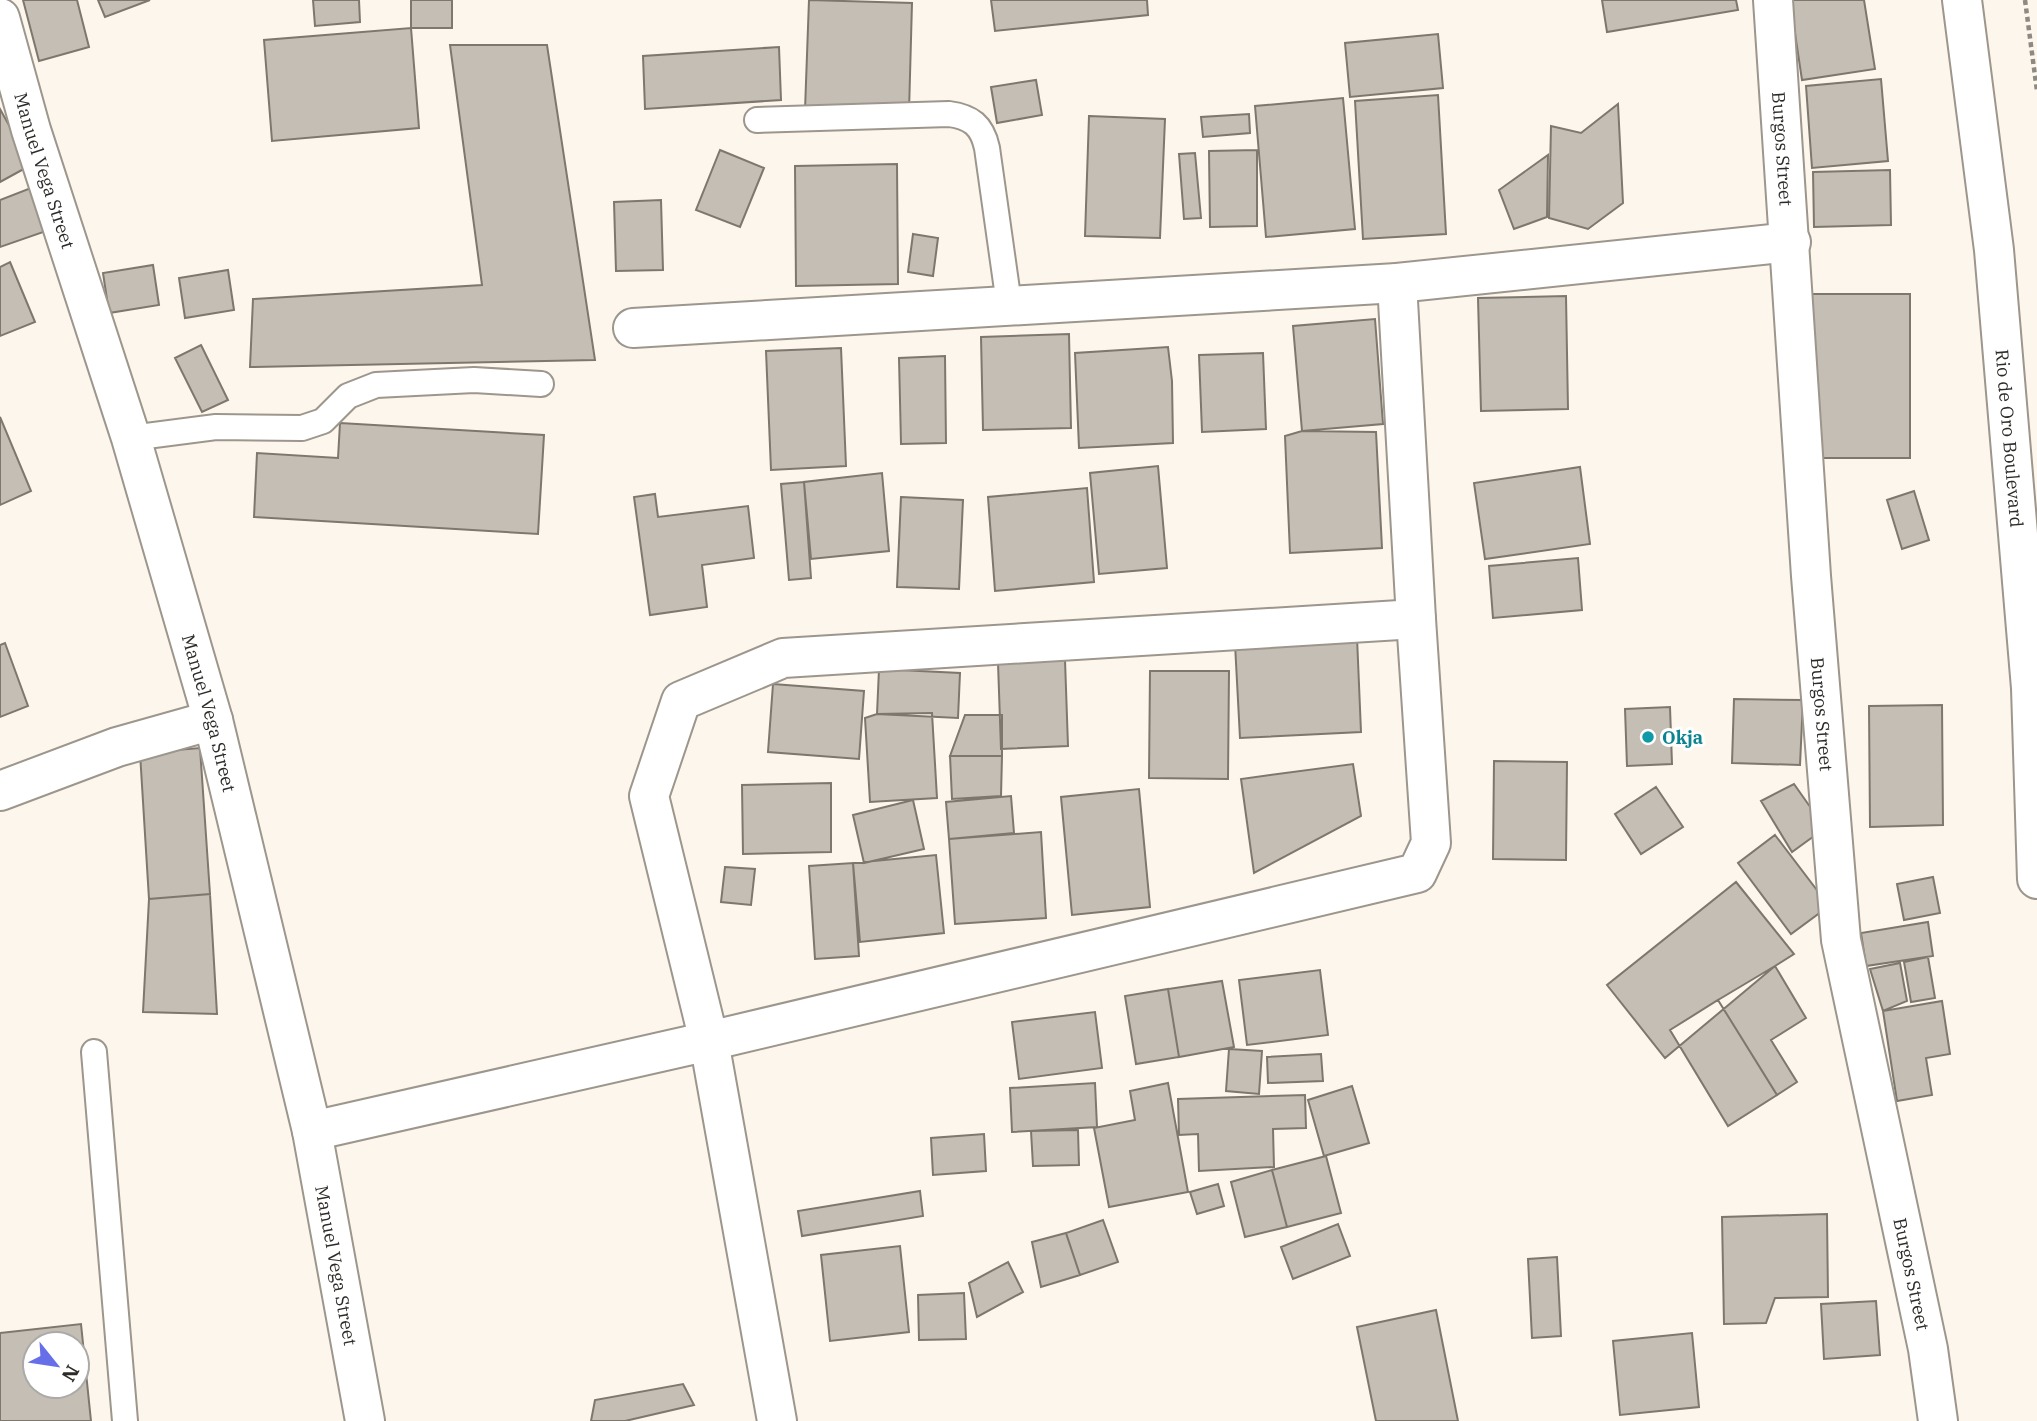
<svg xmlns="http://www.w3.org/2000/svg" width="2037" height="1421" font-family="'IBM Plex Serif',serif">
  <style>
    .building { fill: #c4beb4; stroke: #7d776e; stroke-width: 2; fill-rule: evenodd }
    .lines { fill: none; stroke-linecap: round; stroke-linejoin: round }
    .lane-casing { stroke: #9c968c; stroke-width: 28 }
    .street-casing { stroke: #9c968c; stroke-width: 42 }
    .secondary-casing { stroke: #9c968c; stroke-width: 42 }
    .path { stroke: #8e8a83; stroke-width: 4.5; stroke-dasharray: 5 3.5; stroke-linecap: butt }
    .lane { stroke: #fff; stroke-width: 24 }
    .street { stroke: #fff; stroke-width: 38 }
    .secondary { stroke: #fff; stroke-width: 38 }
    .culture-dot { fill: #0f9aa8; stroke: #fff; stroke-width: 2.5 }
    .labels { text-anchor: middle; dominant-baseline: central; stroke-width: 6; stroke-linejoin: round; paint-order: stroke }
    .street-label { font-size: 18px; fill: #2d2b27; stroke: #fff }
    .culture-label { font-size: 18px; font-weight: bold; fill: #0d838f; stroke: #fff; text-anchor: start }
  </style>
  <rect width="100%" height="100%" fill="#fdf6ec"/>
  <!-- building -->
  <path class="building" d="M23 0H77L89 47 39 61Z
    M98 0H150L105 17Z
    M313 0H359L360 22 315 26Z
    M411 0H452V28H411Z
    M809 0 912 3 909 112 805 110Z
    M991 0H1147L1148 15 995 31Z
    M1602 0H1736L1738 10 1607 32Z
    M1790 0H1864L1875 69 1802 80Z
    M411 28 419 128 272 141 264 40Z
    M1438 34 1443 88 1350 97 1345 43Z
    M450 45H547L595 360 250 367 253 299 482 285Z
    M779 47 781 100 645 109 643 56Z
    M1881 79 1888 161 1812 168 1806 86Z
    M1036 80 1042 115 997 123 991 87Z
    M1438 95 1446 234 1363 239 1355 101Z
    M1343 98 1355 229 1266 237 1255 106Z
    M1618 104 1623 203 1588 229 1549 218 1551 126 1581 133Z
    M0 109 31 165 0 182Z
    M1249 114 1250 133 1203 137 1201 117Z
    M1089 116 1165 119 1160 238 1085 236Z
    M720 150 764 168 740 227 696 210Z
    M1257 150V226L1210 227 1209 151Z
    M1195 153 1201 218 1184 219 1179 154Z
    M1548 155 1547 217 1514 229 1499 190Z
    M897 164 898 284 796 286 795 166Z
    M1890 170 1891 225 1814 227 1813 172Z
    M36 186 52 229 0 247V200Z
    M661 200 663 270 616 271 614 202Z
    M913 234 938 238 933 276 908 272Z
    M10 262 35 322 0 336V267Z
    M153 265 159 305 109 313 103 273Z
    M228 270 234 310 185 318 179 278Z
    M1812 294H1910V458H1811Z
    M1566 296 1568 409 1481 411 1478 298Z
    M1375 319 1383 424 1302 431 1293 326Z
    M1069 334 1071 428 983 430 981 337Z
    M201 345 228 400 202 412 175 358Z
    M1168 347 1172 381 1173 443 1079 448 1075 353Z
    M841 348 846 466 771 470 766 351Z
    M1263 353 1266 429 1202 432 1199 355Z
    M945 356 946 443 901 444 899 358Z
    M0 417 31 491 0 505Z
    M340 423 544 435 538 534 254 517 257 453 338 458Z
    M1302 431 1376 432 1382 548 1290 553 1285 436Z
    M1158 466 1167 568 1099 574 1090 473Z
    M1580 467 1590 544 1485 559 1474 483Z
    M882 473 889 551 811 559 804 482Z
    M804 482 811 578 789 580 781 484Z
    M1087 488 1094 582 995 591 988 497Z
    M1914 491 1929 540 1902 549 1887 500Z
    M655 494 658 517 748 506 754 558 702 565 707 607 650 615 634 497Z
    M901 497 963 500 959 589 897 587Z
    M1578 558 1582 610 1493 618 1489 566Z
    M1357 637 1361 732 1240 738 1235 644Z
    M5 643 28 706 0 717V645Z
    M1065 660 1068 746 1001 749 998 663Z
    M879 669 960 673 958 718 877 714Z
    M1150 671H1229L1228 779 1149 778Z
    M773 684 864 691 859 759 768 752Z
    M1734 699 1803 700 1800 765 1732 763Z
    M1942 705 1943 825 1870 827 1869 706Z
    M1670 707 1672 764 1627 766 1625 709Z
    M932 713 937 798 870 802 865 718 877 714Z
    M965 715H1002V756H950Z
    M200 748 210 894 149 899 140 753Z
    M950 756H1002L1001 796 952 799Z
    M1494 761 1567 762 1566 860 1493 859Z
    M1353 764 1361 816 1254 873 1241 779Z
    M831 783V852L743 854 742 785Z
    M1794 784 1825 828 1792 852 1761 801Z
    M1656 787 1683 827 1641 854 1615 814Z
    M1139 789 1150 907 1072 915 1061 797Z
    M1011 796 1014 833 949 839 946 802Z
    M913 800 924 849 864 863 853 815Z
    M1041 832 1046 918 955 924 949 839Z
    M1775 835 1829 906 1791 934 1738 863Z
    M936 855 944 933 860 942 853 863Z
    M853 863 859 956 815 959 809 866Z
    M725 867 755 869 751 905 721 902Z
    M1933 877 1940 913 1904 920 1897 884Z
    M1736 882 1794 954 1775 966 1665 1058 1607 985Z
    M210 894 217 1014 143 1012 149 899Z
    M1928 922 1933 956 1866 966 1861 933Z
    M1928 957 1935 998 1911 1002 1904 962Z
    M1900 963 1907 1001 1883 1011 1870 969Z
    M1775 966 1806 1018 1771 1040 1797 1082 1777 1095 1718 1000Z
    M1320 970 1328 1035 1247 1045 1239 980Z
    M1222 981 1234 1047 1179 1057 1168 989Z
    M1168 989 1179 1057 1136 1064 1125 996Z
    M1718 1000 1777 1095 1728 1126 1670 1030Z
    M1942 1001 1950 1054 1926 1058 1932 1095 1897 1101 1883 1011Z
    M1095 1012 1102 1068 1019 1079 1012 1022Z
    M1229 1049 1262 1051 1259 1094 1226 1091Z
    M1321 1054 1323 1081 1268 1083 1267 1057Z
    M1095 1083 1097 1127 1012 1132 1010 1088Z
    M1168 1083 1188 1192 1109 1207 1094 1128 1135 1120 1130 1091Z
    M1352 1086 1369 1143 1324 1156 1308 1100Z
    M1305 1095 1306 1128 1273 1129 1274 1167 1199 1171 1198 1134 1179 1135 1178 1099Z
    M1078 1130 1079 1165 1033 1166 1031 1131Z
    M984 1134 986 1171 933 1175 931 1138Z
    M1326 1156 1341 1213 1287 1227 1272 1170Z
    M1272 1170 1287 1227 1245 1237 1231 1182Z
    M1218 1184 1224 1206 1197 1214 1190 1192Z
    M920 1191 923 1216 802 1236 798 1211Z
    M1827 1214 1828 1297 1775 1298 1766 1323 1724 1324 1722 1217Z
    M1103 1220 1118 1262 1080 1275 1066 1233Z
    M1338 1224 1350 1256 1293 1279 1281 1247Z
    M1066 1233 1080 1275 1041 1287 1032 1242Z
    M900 1246 909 1332 830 1341 821 1255Z
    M1557 1257 1561 1336 1532 1338 1528 1259Z
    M1008 1262 1023 1292 977 1317 969 1283Z
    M964 1293 966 1339 919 1340 918 1295Z
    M1876 1301 1880 1355 1824 1359 1821 1304Z
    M1436 1310 1458 1421H1376L1357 1327Z
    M81 1324 91 1421H0V1333ZM35 1344H77V1386H35Z
    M1692 1333 1699 1407 1620 1415 1613 1341Z
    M683 1384 694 1405 625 1421H591L595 1400Z"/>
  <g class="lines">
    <!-- lane casing -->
    <g class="lane-casing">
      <path id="lane" d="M757 120 949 114C971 117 982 125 987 148L1009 304
        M131 438 216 427 302 428 323 421 348 396 376 385 474 380 541 384
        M94 1052 125 1421"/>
    </g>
    <!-- street casing -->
    <g class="street-casing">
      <g id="street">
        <path id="s1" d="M1773 0 1811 576 1841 940 1928 1349 1938 1421"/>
        <path id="s2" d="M0 18 31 130 131 438 213 720 312 1131 365 1421"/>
        <path d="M633 328 1397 283 1791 242"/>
        <path d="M0 791 117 747 213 720"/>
        <path d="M312 1131 709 1041 1417 873 1431 843 1416 619 1397 283"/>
        <path d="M777 1421 709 1041 649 796 681 701 783 658 1416 619"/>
      </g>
    </g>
    <!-- secondary casing -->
    <g class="secondary-casing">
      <g id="secondary">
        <path id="s3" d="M1962 0 1994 250 2031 688 2037 879"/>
      </g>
    </g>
    <!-- path -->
    <path class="path" d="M2025 0 2037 91"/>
    <!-- lane -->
    <use href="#lane" class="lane"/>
    <!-- street -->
    <use href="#street" class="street"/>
    <!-- secondary -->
    <use href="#secondary" class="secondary"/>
  </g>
  <!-- markers -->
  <circle class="culture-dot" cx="1648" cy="737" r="7"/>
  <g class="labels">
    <!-- street labels -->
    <g class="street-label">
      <text stroke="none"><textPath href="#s1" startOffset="149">Burgos Street</textPath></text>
      <text stroke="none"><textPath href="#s2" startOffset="159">Manuel Vega Street</textPath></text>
      <text stroke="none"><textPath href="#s3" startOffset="441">Rio de Oro Boulevard</textPath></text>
      <text stroke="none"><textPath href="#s2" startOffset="726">Manuel Vega Street</textPath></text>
      <text stroke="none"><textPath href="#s1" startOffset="716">Burgos Street</textPath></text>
      <text stroke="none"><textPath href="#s2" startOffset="1293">Manuel Vega Street</textPath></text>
      <text stroke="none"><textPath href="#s1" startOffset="1284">Burgos Street</textPath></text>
    </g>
    <!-- culture labels -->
    <g class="culture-label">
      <text x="1662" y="737">Okja</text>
    </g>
  </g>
  <!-- north arrow -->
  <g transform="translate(56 1365) rotate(120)"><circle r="33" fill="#ffffff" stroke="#abaaa9" stroke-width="2"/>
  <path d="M0-5L12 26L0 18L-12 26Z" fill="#666fe8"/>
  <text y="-10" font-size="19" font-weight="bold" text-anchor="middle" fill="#2d2b27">N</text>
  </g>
</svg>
